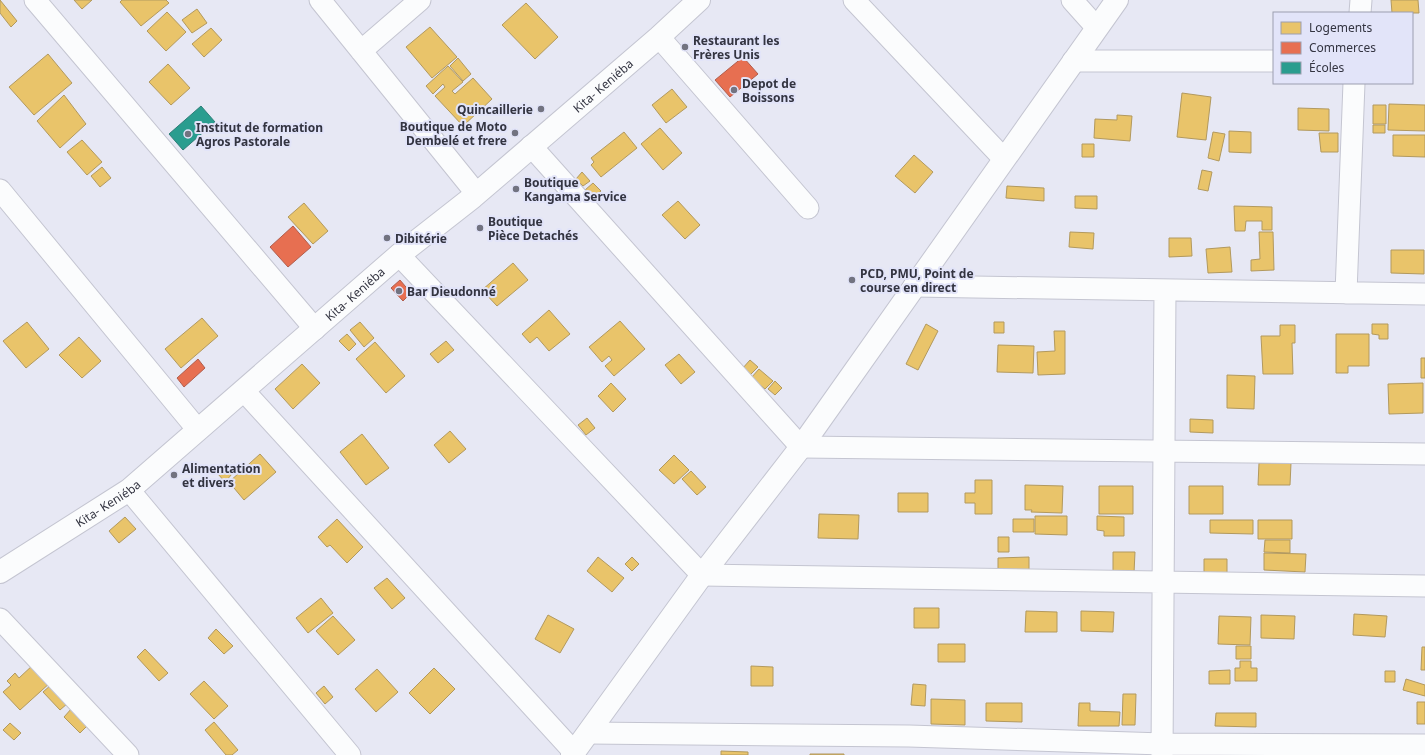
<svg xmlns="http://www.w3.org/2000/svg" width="1425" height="755" font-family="'Noto Sans',sans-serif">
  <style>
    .homes { fill: #e9c46a; stroke: #b2995e }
    .shops { fill: #e76f51; stroke: #b15d4c }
    .schools { fill: #2a9d8f; stroke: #2d7e78 }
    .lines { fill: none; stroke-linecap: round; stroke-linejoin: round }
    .street-casing { stroke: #c4c5d1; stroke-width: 23 }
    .secondary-casing { stroke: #c4c5d1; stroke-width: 24 }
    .primary-casing { stroke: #c4c5d1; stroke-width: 24 }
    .street { stroke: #fbfcfd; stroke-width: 21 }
    .secondary { stroke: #fbfcfd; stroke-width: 22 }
    .primary { stroke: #fbfcfd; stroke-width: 22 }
    .poi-dot { fill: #727380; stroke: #e2e4f9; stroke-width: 1.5 }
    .labels { text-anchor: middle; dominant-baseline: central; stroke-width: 4; stroke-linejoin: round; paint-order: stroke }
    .poi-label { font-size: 12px; font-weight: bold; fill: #333441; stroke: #e2e4f9; text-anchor: start }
    .street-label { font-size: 12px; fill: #333441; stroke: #e2e4f9 }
  </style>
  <rect width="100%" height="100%" fill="#e7e8f4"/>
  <!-- homes -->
  <path class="homes" d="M0 0 17 21 11 27 0 13Z
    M74 0H92L82 9Z
    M122 0H166L169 3 141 26 120 2Z
    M1391 0H1418L1419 13H1392Z
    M526 3 558 37 535 59 502 25Z
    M197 9 207 23 192 33 182 20Z
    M167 12 186 32 166 51 147 31Z
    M430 27 457 57 432 78 406 47Z
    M211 28 222 40 204 57 192 44Z
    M48 54 72 83 34 115 9 87Z
    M458 58 471 74 463 81 450 66Z
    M168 64 190 88 171 105 149 82Z
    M448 66 463 82 452 91 455 94 473 78 492 99 463 126 435 96 445 87 443 84 433 94 426 86Z
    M672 89 687 107 666 123 652 105Z
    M1182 93 1211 97 1206 140 1177 137Z
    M64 95 86 124 60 148 37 121Z
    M1389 104 1425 105V131L1388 130Z
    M1373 105H1386V124H1373Z
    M1298 108 1329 109V131L1298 130Z
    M1117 115 1132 116 1130 141 1094 138 1095 119 1117 120Z
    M1373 125H1385V133H1373Z
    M660 128 682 153 663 170 641 144Z
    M1229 131 1251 132V153L1229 152Z
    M624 132 637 148 601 177 591 165 594 162 591 158Z
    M1213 132 1225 134 1219 161 1208 158Z
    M1319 133H1338V152H1321Z
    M1393 135H1425V157L1393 156Z
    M82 140 102 162 87 175 67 152Z
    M1082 144H1094V157H1082Z
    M914 155 933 172 915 193 895 176Z
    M102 167 111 178 100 187 91 176Z
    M1202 170 1212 172 1208 191 1198 189Z
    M582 172 590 181 583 186 576 179Z
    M593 183 601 191 592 198 585 190Z
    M1007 186 1044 188V201L1006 198Z
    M1075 196H1097V209L1075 208Z
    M678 201 700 225 685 239 662 215Z
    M304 203 328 231 313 244 288 217Z
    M1234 206 1272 207V230H1262V221H1246L1245 231H1235Z
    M1070 232 1094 233 1093 249 1069 247Z
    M1259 232H1273L1274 270 1251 271V260L1260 259Z
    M1169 238H1191L1192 256 1169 257Z
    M1230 247 1232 272 1208 273 1206 249Z
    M1391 250H1424V274L1391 273Z
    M513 263 528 280 497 306 482 290Z
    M549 310 570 334 549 351 537 337 530 343 522 334Z
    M202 318 218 336 181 368 165 349Z
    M620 321 645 349 614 376 605 366 612 360 609 356 602 362 589 347Z
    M27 322 49 349 26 368 3 341Z
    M360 322 374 338 364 347 350 330Z
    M994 322H1004V333H994Z
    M926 324 938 331 918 370 906 364Z
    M1372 324H1388V339H1379V335L1372 334Z
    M1280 325H1295V343H1292L1293 374H1263L1261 336H1280Z
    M1054 331H1065V374L1038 375 1037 352 1055 351Z
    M347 334 356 344 349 351 339 341Z
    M1336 334H1369V366H1348V373H1336Z
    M79 337 101 361 82 378 59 355Z
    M446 341 454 350 438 363 430 354Z
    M375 342 405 376 386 393 356 359Z
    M998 345 1034 346 1033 373 997 372Z
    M679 354 695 372 681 384 665 365Z
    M1421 358H1425V378H1421Z
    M750 360 758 367 750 375 742 369Z
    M302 364 320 383 293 409 275 389Z
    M759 369 773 381 765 389 751 378Z
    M1227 375 1255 376 1254 409 1227 408Z
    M775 381 782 388 775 395 768 389Z
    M611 383 626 399 613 412 598 396Z
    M1423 383V413L1389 414 1388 384Z
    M587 418 595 428 586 435 578 425Z
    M1190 419 1213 420V433L1190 432Z
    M450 431 466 449 449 463 434 445Z
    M362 434 389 468 366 485 340 452Z
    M260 454 276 472 244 500 229 482Z
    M674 455 689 470 674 484 659 470Z
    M1259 463H1291L1290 485H1258Z
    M225 467 232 474 225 482 218 474Z
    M691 471 706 487 697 495 682 479Z
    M975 480H992V514H975V503H965V493H975Z
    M1025 485 1063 486 1062 513 1031 512 1032 510H1025Z
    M1099 486H1133V514H1099Z
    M1189 486H1223V514H1189Z
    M898 493H928V512H898Z
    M819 514 859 515 858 539 818 538Z
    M1035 516H1067V535L1035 534Z
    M1097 516 1124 517V536H1104V531L1097 530Z
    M125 517 136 529 119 543 109 531Z
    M337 519 363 547 347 563 330 545 327 547 318 537Z
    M1013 519H1034V532H1013Z
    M1210 520H1253V534L1210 533Z
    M1258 520H1292V539H1258Z
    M998 537H1009V552H998Z
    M1265 540H1290V553L1264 552Z
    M1113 552H1135L1134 573H1113Z
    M1264 553 1306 554 1305 572 1264 570Z
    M598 557 624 578 612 592 587 571Z
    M632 557 639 564 632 571 625 564Z
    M1029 557V571H998V558Z
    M1204 559H1227V573H1204Z
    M387 578 405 598 392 609 374 588Z
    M321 598 333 613 308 633 296 618Z
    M914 608H939V628H914Z
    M1026 611 1057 612V632H1025Z
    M1081 611 1114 612 1113 632 1081 631Z
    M1354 614 1387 616 1385 637 1353 635Z
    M548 615 574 629 560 653 535 639Z
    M1261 615 1295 616 1294 639 1261 638Z
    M333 616 355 640 338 655 316 631Z
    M1219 616 1251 617 1250 645 1218 644Z
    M216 629 233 646 224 654 208 638Z
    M938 644H965V662H938Z
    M1236 646H1251V659H1236Z
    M1422 647H1425V670H1421Z
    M145 649 168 673 159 681 137 657Z
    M1240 661H1251V668H1257V681H1235V668H1240Z
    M34 664 51 682 20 710 3 692 11 685 7 681 15 673 19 678Z
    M751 666 773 667V686H751Z
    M434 668 455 689 430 714 409 693Z
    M377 669 398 692 376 712 355 689Z
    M1230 670V684H1209V671Z
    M1385 671H1395V682H1385Z
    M1406 679 1425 685V696L1403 690Z
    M204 681 228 706 214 719 190 694Z
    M913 684 926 685 925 706 911 705Z
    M51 685 68 703 60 710 43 692Z
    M324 686 333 697 325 704 316 693Z
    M1123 694H1136L1135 725H1122Z
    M931 699 965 700V725L931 724Z
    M1417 702H1425V724H1417Z
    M986 703H1022V722L986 721Z
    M1079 703H1090V711L1120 712 1119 726H1078Z
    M72 708 89 724 80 733 64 717Z
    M1216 713H1256V727L1215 726Z
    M214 722 238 750 232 755H226L205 730Z
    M10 723 21 733 14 740 3 730Z
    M721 751 748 752V755H721Z
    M810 754H844V755H810Z"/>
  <!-- shops -->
  <path class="shops" d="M743 57 758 74 730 97 715 80Z
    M293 226 311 247 288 267 270 247Z
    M400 280 411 293 403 301 391 288Z
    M198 359 205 368 184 387 177 378Z"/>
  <!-- schools -->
  <path class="schools" d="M201 106 215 122 183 150 169 134Z"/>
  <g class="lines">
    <!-- street casing -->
    <g class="street-casing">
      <path id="street" d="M35 0 315 329
        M320 0 476 193
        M854 0 1004 159
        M1072 0 1097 28
        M1360 13 1361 0
        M659 37 808 208
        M361 51 420 0
        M1073 61H1274
        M531 146 801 447 1425 454
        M0 190 198 430
        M399 255 702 575 1425 586
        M914 286 1425 294
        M1346 293 1354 83
        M244 391 574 752
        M129 490 350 755
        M0 619 128 755
        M588 733 909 736 1163 744 1425 745
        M1162 755 1165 290"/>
    </g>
    <!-- secondary casing -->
    <g class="secondary-casing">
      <path id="secondary" d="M572 755 702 575 801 447 1117 0"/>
    </g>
    <!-- primary casing -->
    <g class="primary-casing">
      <g id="primary">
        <path id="s1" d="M0 572 129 490 399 255 473 197 659 37 699 0"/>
      </g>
    </g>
    <!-- street -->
    <use href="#street" class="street"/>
    <!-- secondary -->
    <use href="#secondary" class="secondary"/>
    <!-- primary -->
    <use href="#primary" class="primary"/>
  </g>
  <!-- markers -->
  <g class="poi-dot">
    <circle cx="685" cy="47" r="4"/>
    <circle cx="734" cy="90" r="4"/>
    <circle cx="541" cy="109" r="4"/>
    <circle cx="515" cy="133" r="4"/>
    <circle cx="188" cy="134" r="4"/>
    <circle cx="516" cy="189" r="4"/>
    <circle cx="480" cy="228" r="4"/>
    <circle cx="387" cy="238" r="4"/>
    <circle cx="852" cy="280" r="4"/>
    <circle cx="399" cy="291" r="4"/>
    <circle cx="174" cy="475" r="4"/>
  </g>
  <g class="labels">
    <!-- poi labels -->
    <g class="poi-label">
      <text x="693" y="40">Restaurant les<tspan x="693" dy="14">Frères Unis</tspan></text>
      <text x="742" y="83">Depot de<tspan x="742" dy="14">Boissons</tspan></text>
      <text x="533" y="109" text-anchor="end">Quincaillerie</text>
      <text x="507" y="126" text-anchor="end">Boutique de Moto<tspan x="507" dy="14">Dembelé et frere</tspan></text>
      <text x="196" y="127">Institut de formation<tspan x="196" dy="14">Agros Pastorale</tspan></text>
      <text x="524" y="182">Boutique<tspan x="524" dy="14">Kangama Service</tspan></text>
      <text x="488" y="221">Boutique<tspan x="488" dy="14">Pièce Detachés</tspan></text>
      <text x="395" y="238">Dibitérie</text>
      <text x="860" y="273">PCD, PMU, Point de<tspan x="860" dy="14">course en direct</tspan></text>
      <text x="407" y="291">Bar Dieudonné</text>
      <text x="182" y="468">Alimentation<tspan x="182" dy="14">et divers</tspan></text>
    </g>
    <!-- street labels -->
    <g class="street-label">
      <text stroke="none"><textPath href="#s1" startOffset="776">Kita- Keniéba</textPath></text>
      <text stroke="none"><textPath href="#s1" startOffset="452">Kita- Keniéba</textPath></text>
      <text stroke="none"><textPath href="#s1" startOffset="128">Kita- Keniéba</textPath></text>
    </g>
  </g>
  <!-- legend -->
  <rect x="1273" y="12" width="140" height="72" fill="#e2e4f9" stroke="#9c9eaf"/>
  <rect x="1281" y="22" width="20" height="12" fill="#e9c46a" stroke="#9c9eaf"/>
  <text x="1309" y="32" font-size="12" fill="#333441">Logements</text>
  <rect x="1281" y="42" width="20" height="12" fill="#e76f51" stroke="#9c9eaf"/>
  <text x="1309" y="52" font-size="12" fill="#333441">Commerces</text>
  <rect x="1281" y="62" width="20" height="12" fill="#2a9d8f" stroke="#9c9eaf"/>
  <text x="1309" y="72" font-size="12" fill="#333441">Écoles</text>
</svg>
